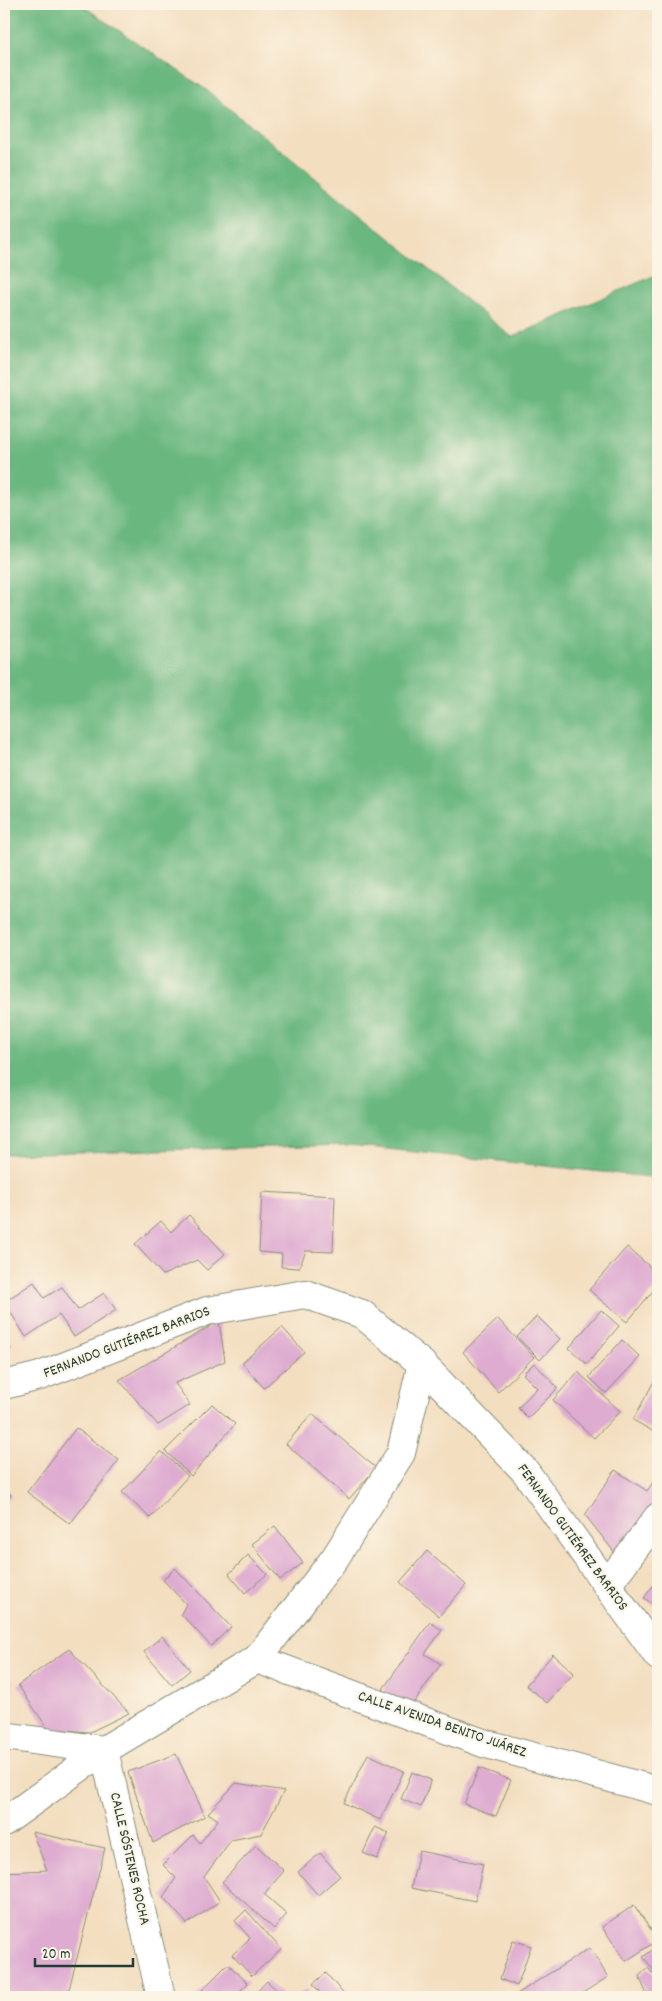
<svg xmlns="http://www.w3.org/2000/svg" width="662" height="2001" font-family="Dekko,sans-serif">
  <style>
    .forest { fill: #6ab780; stroke: #447a5a }
    .building { fill: #deabd1 }
    .lines { fill: none; stroke-linecap: round; stroke-linejoin: round }
    .minor-casing { stroke: #898e7a; stroke-width: 30 }
    .major-casing { stroke: #898e7a; stroke-width: 30 }
    .minor { stroke: #fff; stroke-width: 28 }
    .major { stroke: #fff; stroke-width: 28 }
    .labels { text-anchor: middle; dominant-baseline: central; stroke-width: 4; stroke-linejoin: round; paint-order: stroke }
    .street-label { font-size: 15px; fill: #1f3d34; stroke: #fcf5e5 }
  </style>
  <rect width="100%" height="100%" fill="#fcf5e5"/>
  <filter id="ink" filterUnits="userSpaceOnUse"><feTurbulence type="fractalNoise" baseFrequency=".02" numOctaves="2"/><feDisplacementMap in="SourceGraphic" scale="10" xChannelSelector="R" yChannelSelector="G"/><feConvolveMatrix kernelMatrix="1 2 1 2 8 2 1 2 1" color-interpolation-filters="sRGB"/></filter>
  <filter id="wash" filterUnits="userSpaceOnUse"><feTurbulence type="fractalNoise" baseFrequency=".0096" numOctaves="4" result="noise"/><feDisplacementMap in="SourceGraphic" scale="20" xChannelSelector="R" yChannelSelector="G"/><feGaussianBlur stdDeviation="1.12" result="paint"/><feColorMatrix in="noise" values="0 0 0 0 0 0 0 0 0 0 0 0 0 0 0 0 0 1.4 0 .05"/><feComposite in="paint" operator="in"/></filter>
  <g filter="url(#wash)">
    <rect width="100%" height="100%" fill="#f3dec0"/>
    <!-- forest -->
    <path class="forest" d="M4 4H80L205 89 512 337 658 274V1178L349 1145 4 1154Z"/>
    <g id="blocks">
      <!-- building -->
      <path class="building" d="M262 1192 335 1196 333 1252 306 1251 299 1268 281 1267 282 1254 259 1252Z
        M189 1215 225 1254 207 1270 197 1260 163 1275 135 1244 161 1221 171 1232Z
        M627 1247 658 1274V1285L627 1322 589 1290Z
        M34 1282 44 1298 62 1287 78 1310 104 1293 116 1310 74 1337 59 1315 26 1337 4 1302Z
        M601 1310 619 1326 587 1364 569 1348Z
        M537 1316 560 1339 540 1360 517 1337Z
        M498 1319 534 1357 498 1392 463 1352Z
        M219 1321 225 1361 175 1383 190 1405 158 1425 119 1380Z
        M282 1327 304 1352 264 1388 242 1363Z
        M4 1337 11 1349 4 1354Z
        M622 1340 640 1357 606 1393 589 1377Z
        M534 1363 558 1388 528 1418 518 1408 537 1388 523 1374Z
        M578 1372 620 1411 594 1438 553 1400Z
        M658 1374V1434L633 1420Z
        M212 1404 235 1424 191 1476 165 1451Z
        M312 1414 376 1468 349 1499 286 1444Z
        M76 1428 119 1460 70 1524 27 1492Z
        M161 1451 188 1476 150 1518 122 1492Z
        M615 1470 647 1491 658 1475V1499L619 1558 585 1515Z
        M4 1487 11 1495 4 1502Z
        M275 1526 303 1563 280 1580 252 1544Z
        M427 1551 466 1585 439 1616 400 1582Z
        M248 1555 267 1574 245 1593 229 1574Z
        M175 1568 231 1627 211 1646 181 1614 186 1604 163 1580Z
        M658 1579V1608L644 1598Z
        M430 1622 442 1630 425 1654 441 1664 410 1708 383 1689Z
        M162 1636 190 1670 172 1685 144 1652Z
        M69 1649 129 1713 90 1732 48 1729 18 1685Z
        M553 1654 574 1673 547 1703 526 1685Z
        M176 1754 205 1816 153 1843 128 1772Z
        M368 1754 404 1771 380 1820 344 1803Z
        M479 1768 511 1780 496 1816 464 1804Z
        M412 1772 431 1780 421 1807 401 1799Z
        M236 1783 284 1791 261 1834 231 1840 204 1877 220 1901 187 1924 163 1897 176 1878 163 1865 193 1835 200 1843 218 1820 208 1813Z
        M375 1827 389 1833 377 1859 363 1853Z
        M32 1832 105 1848 67 1997H4V1872L47 1870Z
        M256 1845 284 1871 264 1894 287 1914 274 1929 222 1882Z
        M419 1851 483 1864 475 1901 411 1888Z
        M320 1853 340 1876 318 1895 298 1872Z
        M634 1905 658 1940 626 1961 602 1927Z
        M246 1910 281 1949 252 1976 232 1955 250 1938 235 1921Z
        M513 1940 531 1946 517 1986 500 1979Z
        M656 1947 658 1949V1972L657 1974 643 1957Z
        M590 1948 608 1977 576 1997H512Z
        M228 1964 248 1983 234 1997H195Z
        M648 1968 658 1980V1997H648L639 1976Z
        M326 1973 346 1997H324L313 1984Z
        M267 1981 281 1994 279 1997H252Z
        M305 1990 312 1997H297Z"/>
    </g>
  </g>
  <g filter="url(#ink)">
    <use href="#blocks" fill-opacity="0" stroke="#898e7a" stroke-width="1"/>
    <g class="lines">
      <!-- minor casing -->
      <g class="minor-casing">
        <path id="minor" d="M607 1585 658 1517
          M257 1659 483 1743 658 1791
          M4 1736 104 1750
          M104 1750 161 1997
          M4 1822 104 1750 257 1659 335 1558 401 1453 422 1364"/>
      </g>
      <!-- major casing -->
      <g class="major-casing">
        <path id="major" d="M4 1385 40 1376 207 1311 305 1294 362 1314 422 1364 525 1471 658 1656"/>
      </g>
      <!-- minor -->
      <use href="#minor" class="minor"/>
      <!-- major -->
      <use href="#major" class="major"/>
    </g>
  </g>
  <g class="labels">
    <!-- street labels -->
    <g class="street-label">
      <text transform="translate(127 1343) rotate(-21)">FERNANDO GUTIÉRREZ BARRIOS</text>
      <text transform="translate(572 1538) rotate(54)">FERNANDO GUTIÉRREZ BARRIOS</text>
      <text transform="translate(442 1725) rotate(19)">CALLE AVENIDA BENITO JUÁREZ</text>
      <text transform="translate(129 1859) rotate(77)">CALLE SÓSTENES ROCHA</text>
    </g>
  </g>
  <!-- margin -->
  <rect width="662" height="2001" fill="none" stroke="#fcf5e5" stroke-width="20"/>
  <!-- scale -->
  <path d="M35 1958v8h98v-8" fill="none" stroke="#1f3d34" stroke-width="2.5"/>
  <text x="42" y="1958" font-size="15" fill="#1f3d34" stroke="#fcf5e5" stroke-width="4" paint-order="stroke">20 m</text>
</svg>
